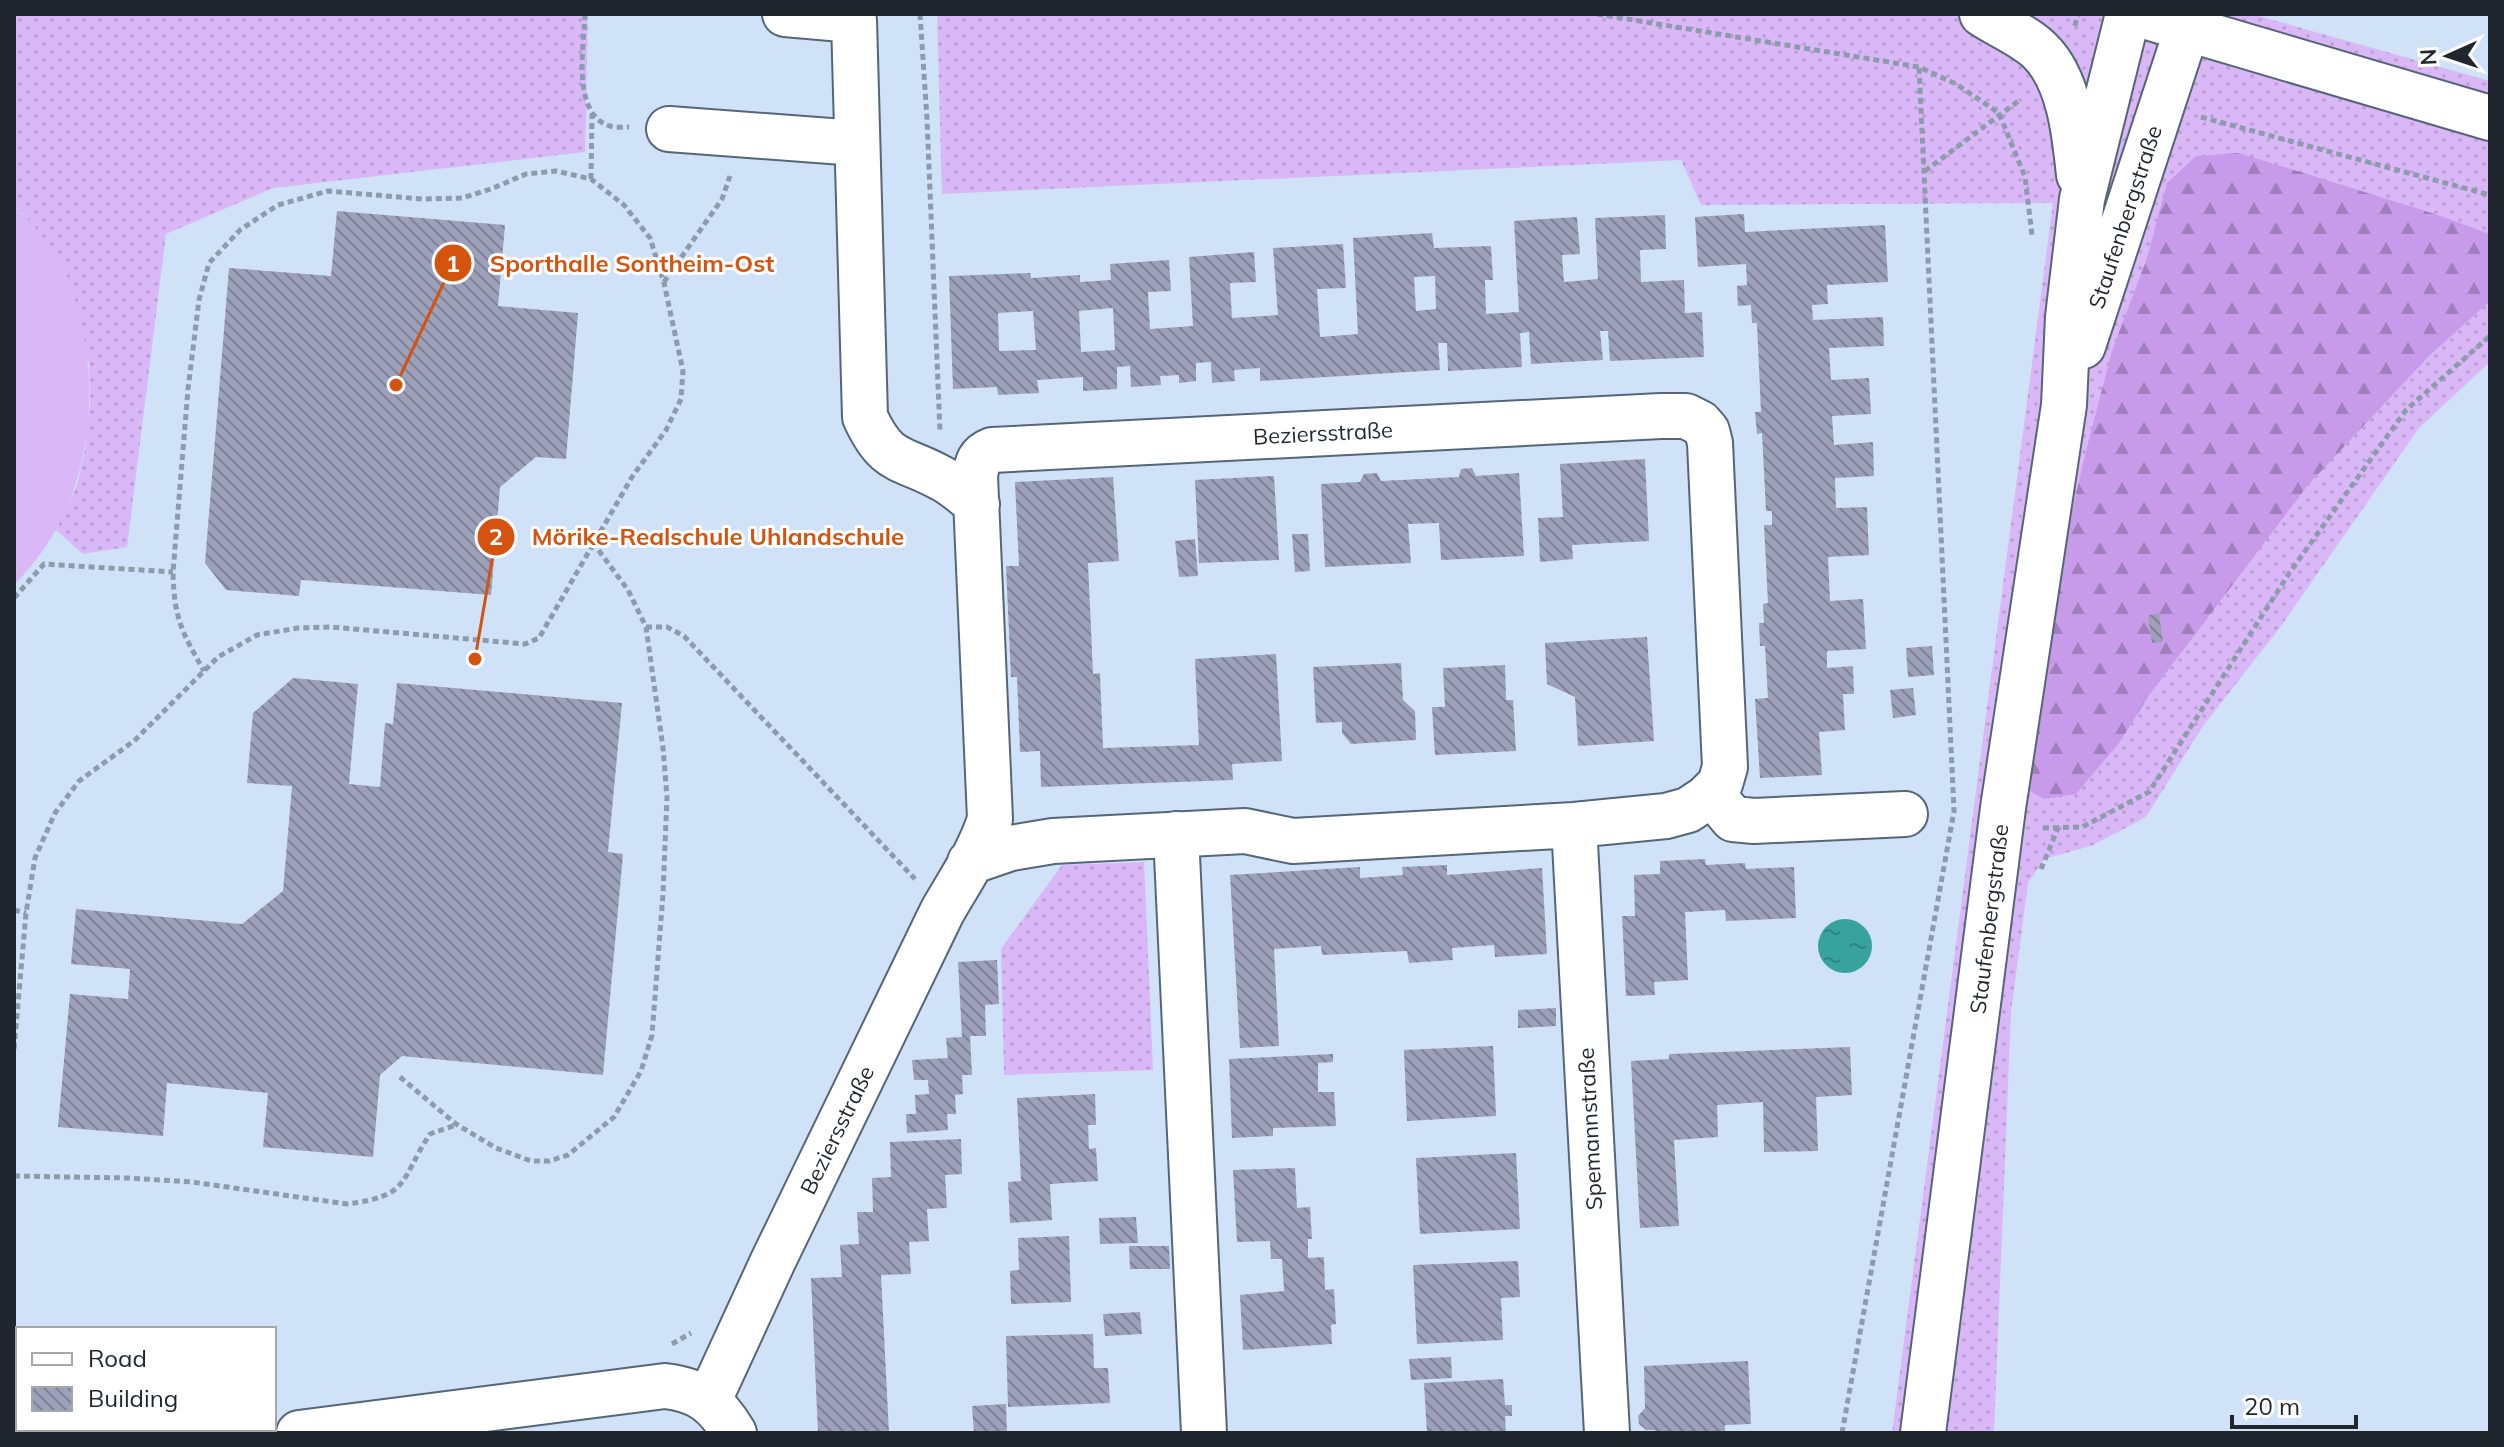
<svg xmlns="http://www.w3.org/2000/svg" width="2504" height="1447" font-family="Mulish,sans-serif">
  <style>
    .grass { fill: url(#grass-dots) }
    .forest { fill: url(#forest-firs) }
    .garden { fill: #dab7f7 }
    .water { fill: url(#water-ripples) }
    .building { fill: url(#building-back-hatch); fill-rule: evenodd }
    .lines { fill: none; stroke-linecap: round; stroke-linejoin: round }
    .minor-casing { stroke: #556678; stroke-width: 48 }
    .major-casing { stroke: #556678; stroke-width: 48 }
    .path { stroke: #8d9cac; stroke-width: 5; stroke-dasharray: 6 4; stroke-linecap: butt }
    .minor { stroke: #fff; stroke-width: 44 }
    .major { stroke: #fff; stroke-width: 44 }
    .labels { text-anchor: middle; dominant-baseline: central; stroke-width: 6; stroke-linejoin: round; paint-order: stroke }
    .street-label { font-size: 22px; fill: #1f262e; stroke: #fff }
    .leader { fill: none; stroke: #d4540f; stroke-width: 3 }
    .callout-dot { fill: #d4540f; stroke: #fff; stroke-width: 3 }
    .mark-label { font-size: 24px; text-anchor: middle; font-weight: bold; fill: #fff }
    .callout-label { font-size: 24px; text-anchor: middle; font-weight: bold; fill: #d4540f; stroke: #fff; stroke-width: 6; stroke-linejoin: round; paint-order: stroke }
  </style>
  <defs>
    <pattern id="grass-dots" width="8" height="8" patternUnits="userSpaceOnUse" patternTransform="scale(2)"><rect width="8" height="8" fill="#dab7f7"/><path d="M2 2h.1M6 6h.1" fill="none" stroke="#bb9dd4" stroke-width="1.8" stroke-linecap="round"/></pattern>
    <pattern id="forest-firs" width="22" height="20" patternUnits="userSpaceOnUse" patternTransform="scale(2)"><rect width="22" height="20" fill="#c79bea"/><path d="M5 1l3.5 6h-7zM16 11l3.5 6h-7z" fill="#a17ebe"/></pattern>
    <pattern id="water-ripples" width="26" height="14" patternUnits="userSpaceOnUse" patternTransform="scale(2)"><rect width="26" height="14" fill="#37a29e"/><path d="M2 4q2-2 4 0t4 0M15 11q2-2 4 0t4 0" fill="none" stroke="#2e8481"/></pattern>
    <pattern id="building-back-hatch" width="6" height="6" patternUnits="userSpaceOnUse" patternTransform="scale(2)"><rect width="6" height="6" fill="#9da0b9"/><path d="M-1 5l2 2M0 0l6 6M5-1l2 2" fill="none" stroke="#7f8297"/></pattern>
  </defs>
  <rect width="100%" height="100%" fill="#cfe2f7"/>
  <!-- grass -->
  <path class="grass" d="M14 14H588L585 152 273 188 166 234 127 547 83 554 56 530 77 485 85 450 90 402 89 363 26 216 14 205Z
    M937 14H2251L2490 81V362L2419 428 2281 626 2203 726 2146 817 2091 846 2044 859 2028 883 2011 1012 1994 1433H1892L2053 203 1701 205 1681 160 942 194Z
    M1144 862 1153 1070 1004 1075 1001 949 1062 865Z"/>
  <!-- forest -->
  <path class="forest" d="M2239 153 2432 213 2490 234V301L2430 355 2308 485 2150 694 2119 743 2076 794 2044 799 2023 787 2059 568 2085 455 2112 351 2147 258 2167 183 2196 156Z"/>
  <!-- garden -->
  <path class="garden" d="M14 205C30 220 45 238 57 256 71 278 77 306 83 331 101 423 81 518 14 585Z"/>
  <!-- water -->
  <path class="water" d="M1818 946a27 27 0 1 1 54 0a27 27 0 1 1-54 0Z"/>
  <!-- building -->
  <path class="building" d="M337 211 505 225 498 306 578 313 566 459 536 457 500 487 491 595 301 580 299 596 226 590 205 563 229 268 331 276Z
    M1744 214 1745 232 1885 225 1888 282 1827 285 1828 304 1812 305 1813 320 1883 317 1884 346 1829 348 1831 380 1869 378 1871 414 1832 416 1834 445 1873 442 1874 476 1835 478 1836 508 1867 507 1869 555 1828 557 1830 601 1863 599 1866 649 1827 651V668L1853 666 1854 694H1843L1845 730 1819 732 1822 775 1760 778 1755 699 1768 698 1765 646H1760L1759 623H1764L1763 604 1768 603 1764 525H1772V511H1766L1762 433 1757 434 1755 412H1761L1757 323H1752L1751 305 1738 306 1737 286 1747 285 1746 264 1698 267 1695 217Z
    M1665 215 1666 249 1640 250 1641 282 1684 280 1685 313 1702 312 1704 357 1610 361 1608 331H1600L1603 360 1531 364 1529 332 1520 333 1522 367 1448 371 1447 343H1438L1440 370 1260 381V368L1234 370 1235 381 1212 383 1211 362 1196 363V381L1179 383V375L1160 376 1161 385 1131 387 1130 366 1117 367V389L1083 391V377L1037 380 1039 393 998 395 997 387 953 389 949 276 1030 273 1031 278 1080 275V282L1111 280 1110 264 1169 260 1171 291 1148 292 1150 329 1193 326 1189 257 1254 252 1256 282 1230 283 1232 318 1278 315 1273 248 1343 244 1346 288 1317 289 1320 337 1358 334 1353 238 1432 233 1434 248 1491 246 1493 280H1485L1486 314 1519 312 1514 221 1577 217 1580 254 1562 255 1564 282 1598 279 1595 218ZM1435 276 1436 309 1416 311 1414 277ZM1113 308 1115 350 1081 352 1079 311ZM1033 311 1036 350 999 351 998 313Z
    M1645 459 1649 541 1572 545 1573 559 1540 562 1538 518 1563 517 1560 464Z
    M1472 468 1476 476 1519 473 1524 556 1441 560 1439 523 1408 524 1411 563 1325 567 1321 484 1360 482 1364 474 1377 473 1381 481 1459 477 1461 469Z
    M1274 476 1279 560 1199 563 1195 480Z
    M1113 477 1119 561 1088 563 1093 674 1100 673 1103 748 1199 745 1195 659 1276 654 1282 761 1232 764 1233 780 1041 787 1040 751 1020 752 1017 677H1011L1006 566H1019L1015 482Z
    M1292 534H1308L1310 571 1295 572Z
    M1195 539 1198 576 1179 577 1175 541Z
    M2159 614 2163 642 2152 643 2148 615Z
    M1647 637 1654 741 1578 746 1575 697 1547 684 1545 643Z
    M1932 646 1934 675 1908 677 1906 648Z
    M1401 663 1403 700 1415 711 1416 740 1351 744 1342 733V722L1316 723 1313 667Z
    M1505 665 1506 700H1513L1516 751 1435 755 1432 707H1445L1443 668Z
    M293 678 358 684 349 784 380 787 385 723 393 724 397 683 622 703 608 852 623 854 603 1075 402 1056 380 1075 373 1157 263 1147 268 1093 167 1083 163 1136 58 1127 70 994 128 999 130 969 71 964 76 909 242 924 283 891 292 786 247 783 253 713Z
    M1913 688 1916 715 1893 718 1890 690Z
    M1705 859 1706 865 1745 863 1746 869 1794 867 1796 918 1726 921 1725 910 1685 912 1688 980 1654 982 1655 995 1626 996 1622 916H1635L1634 875 1660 874V861Z
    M1447 865V875L1542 868 1547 954 1495 957 1494 945 1452 948 1453 960 1409 963 1407 951 1322 955 1321 946 1274 949 1279 1046 1240 1048 1230 875 1360 867V878L1403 875 1402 867Z
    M997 960 999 1004 985 1005 986 1036H970L972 1075H962L963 1094 955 1095 956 1114H947L948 1130 907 1133 906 1114H916L915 1095 929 1094 928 1080H914L912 1060 948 1058 946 1038 962 1037 958 962Z
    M1556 1008V1026L1518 1028V1010Z
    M1493 1046 1496 1116 1407 1121 1404 1050Z
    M1850 1047 1852 1095 1816 1097 1818 1151 1764 1152 1763 1102 1717 1105 1718 1137 1674 1140 1679 1226 1640 1228 1631 1061 1669 1059V1054Z
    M1333 1054V1062L1318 1063V1092H1334L1336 1126 1273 1128V1136L1232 1138 1229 1059Z
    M1095 1094 1096 1125H1088L1089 1149 1096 1148 1098 1181 1050 1184 1052 1220 1010 1223 1008 1182 1021 1181 1017 1098Z
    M961 1139 962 1174 945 1175 947 1208 927 1209 929 1241 909 1242 911 1274 881 1275 889 1433H818L811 1278 842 1277 840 1245 859 1244 857 1212H873L872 1178 891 1177 890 1142Z
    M1516 1153 1520 1229 1420 1234 1416 1158Z
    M1295 1168 1297 1208 1310 1207 1312 1239H1308V1258L1324 1257 1325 1290 1334 1289 1336 1324 1331 1325 1332 1344 1243 1350 1240 1295 1284 1291 1282 1259H1271L1270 1241 1237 1242 1233 1170Z
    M1136 1217 1138 1243 1100 1244 1099 1218Z
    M1069 1236 1071 1302 1011 1304 1010 1271 1019 1270 1018 1238Z
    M1129 1246H1169L1170 1269H1130Z
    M1518 1261 1520 1297 1501 1298 1503 1340 1417 1344 1413 1265Z
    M1140 1312 1142 1334 1105 1336 1103 1314Z
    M1093 1334 1094 1368H1108L1110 1403 1008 1407 1006 1336Z
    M1451 1357 1452 1378 1411 1380 1409 1359Z
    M1748 1361 1751 1424 1725 1425V1433H1654L1655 1430H1646L1639 1424 1638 1416 1645 1408 1644 1366Z
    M1503 1379 1505 1405H1512V1416H1505L1506 1433H1427L1424 1383Z
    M1006 1404 1007 1433H974L972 1406Z"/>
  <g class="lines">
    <!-- minor casing -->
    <g class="minor-casing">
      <path id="minor" d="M785 14 854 20 865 417C887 465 901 456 941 478 954 484 966 496 977 504
        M1982 14C2000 26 2025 36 2040 51 2070 80 2075 137 2079 175
        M669 129 857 143
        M2083 346 2187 29
        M1711 793 1733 819 1754 821 1905 814
        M1574 825 1607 1433
        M1176 834 1204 1433
        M709 1400 773 1261 942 912C959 882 980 852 990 819L975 476C977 463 979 455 992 450L1661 416H1686L1700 423 1707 431 1710 443 1725 767 1720 784 1706 798 1688 810 1666 816 1574 825 1293 841 1245 831 1053 841 1011 848 970 862
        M299 1433 665 1386C700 1390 716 1403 734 1433
        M1923 1433 2003 808 2064 405 2068 317 2082 199 2128 14"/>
    </g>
    <!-- major casing -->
    <g class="major-casing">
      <path id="major" d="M2137 14 2490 118"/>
    </g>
    <!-- path -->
    <path class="path" d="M585 14C584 44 571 115 610 126 615 128 623 127 629 127
      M920 14 927 119 940 432
      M1597 14 1919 67 1956 84 1999 113 2025 177 2032 235
      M2075 26 2078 14
      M2201 117 2490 195
      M1925 171 2021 99
      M591 179 592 114
      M664 282 722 199 730 176
      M14 598 44 564 173 572
      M646 627H667L684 636 915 879
      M2043 828 2082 827 2149 792 2290 572 2406 410 2490 336
      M2041 869 2058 828
      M14 910 26 913
      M14 1049 26 913 35 858 55 813 79 781 134 741 218 657 257 635 298 628 331 627 525 644 539 638 632 477 666 430 681 399 683 371 664 283 650 238 624 205 591 179 556 171 526 174 491 189 462 198 422 199 328 191 278 205 240 230 209 263 199 300 188 389 173 572C174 619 182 632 204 671
      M400 1077 456 1124 496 1148 531 1161H549L568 1155 614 1117 641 1071 652 1035 663 894 667 797 663 748 646 627 628 590 594 544
      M14 1176 128 1178 192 1182 347 1204C411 1196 399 1181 430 1134L456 1125
      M672 1344 691 1333
      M1842 1433 1954 811 1919 67"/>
    <!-- minor -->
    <use href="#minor" class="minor"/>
    <!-- major -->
    <use href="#major" class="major"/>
  </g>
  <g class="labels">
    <!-- street labels -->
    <g class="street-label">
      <text transform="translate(2125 217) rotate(-72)">Staufenbergstraße</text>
      <text transform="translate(1323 433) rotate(-3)">Beziersstraße</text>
      <text transform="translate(1989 919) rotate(-83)">Staufenbergstraße</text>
      <text transform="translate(1590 1129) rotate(-93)">Spemannstraße</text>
      <text transform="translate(837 1130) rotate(-64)">Beziersstraße</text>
    </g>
  </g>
  <!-- callouts -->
  <path class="leader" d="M396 385L453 263M475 659L496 537"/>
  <g class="callout-dot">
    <circle cx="396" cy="385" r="8"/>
    <circle cx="475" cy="659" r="8"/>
    <circle cx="453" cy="263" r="20"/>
    <circle cx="496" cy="537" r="20"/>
  </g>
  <g class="mark-label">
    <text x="453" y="272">1</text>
    <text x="496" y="545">2</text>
  </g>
  <g class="callout-label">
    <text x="632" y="272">Sporthalle Sontheim-Ost</text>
    <text x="718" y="545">Mörike-Realschule Uhlandschule</text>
  </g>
  <!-- border -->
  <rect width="2504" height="1447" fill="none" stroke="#1f262e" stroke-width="32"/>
  <!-- legend -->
  <rect x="16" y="1327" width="260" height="104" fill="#ffffff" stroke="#a5a8ab" stroke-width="2"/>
  <rect x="32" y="1353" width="40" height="12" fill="#ffffff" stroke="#a5a8ab" stroke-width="2"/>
  <text x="88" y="1367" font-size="24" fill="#1f262e">Road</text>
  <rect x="32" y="1387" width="40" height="24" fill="url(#building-back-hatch)" stroke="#a5a8ab" stroke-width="2"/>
  <text x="88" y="1407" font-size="24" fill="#1f262e">Building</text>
  <!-- north arrow -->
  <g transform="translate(2448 56) rotate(267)" stroke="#ffffff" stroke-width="6" paint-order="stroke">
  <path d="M0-6L14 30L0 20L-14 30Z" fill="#1f262e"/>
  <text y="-12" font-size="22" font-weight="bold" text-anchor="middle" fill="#1f262e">N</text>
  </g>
  <!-- scale -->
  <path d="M2232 1415v12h124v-12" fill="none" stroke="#1f262e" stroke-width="4"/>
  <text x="2244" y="1415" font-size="24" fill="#1f262e" stroke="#ffffff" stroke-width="6" paint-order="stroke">20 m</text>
</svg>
